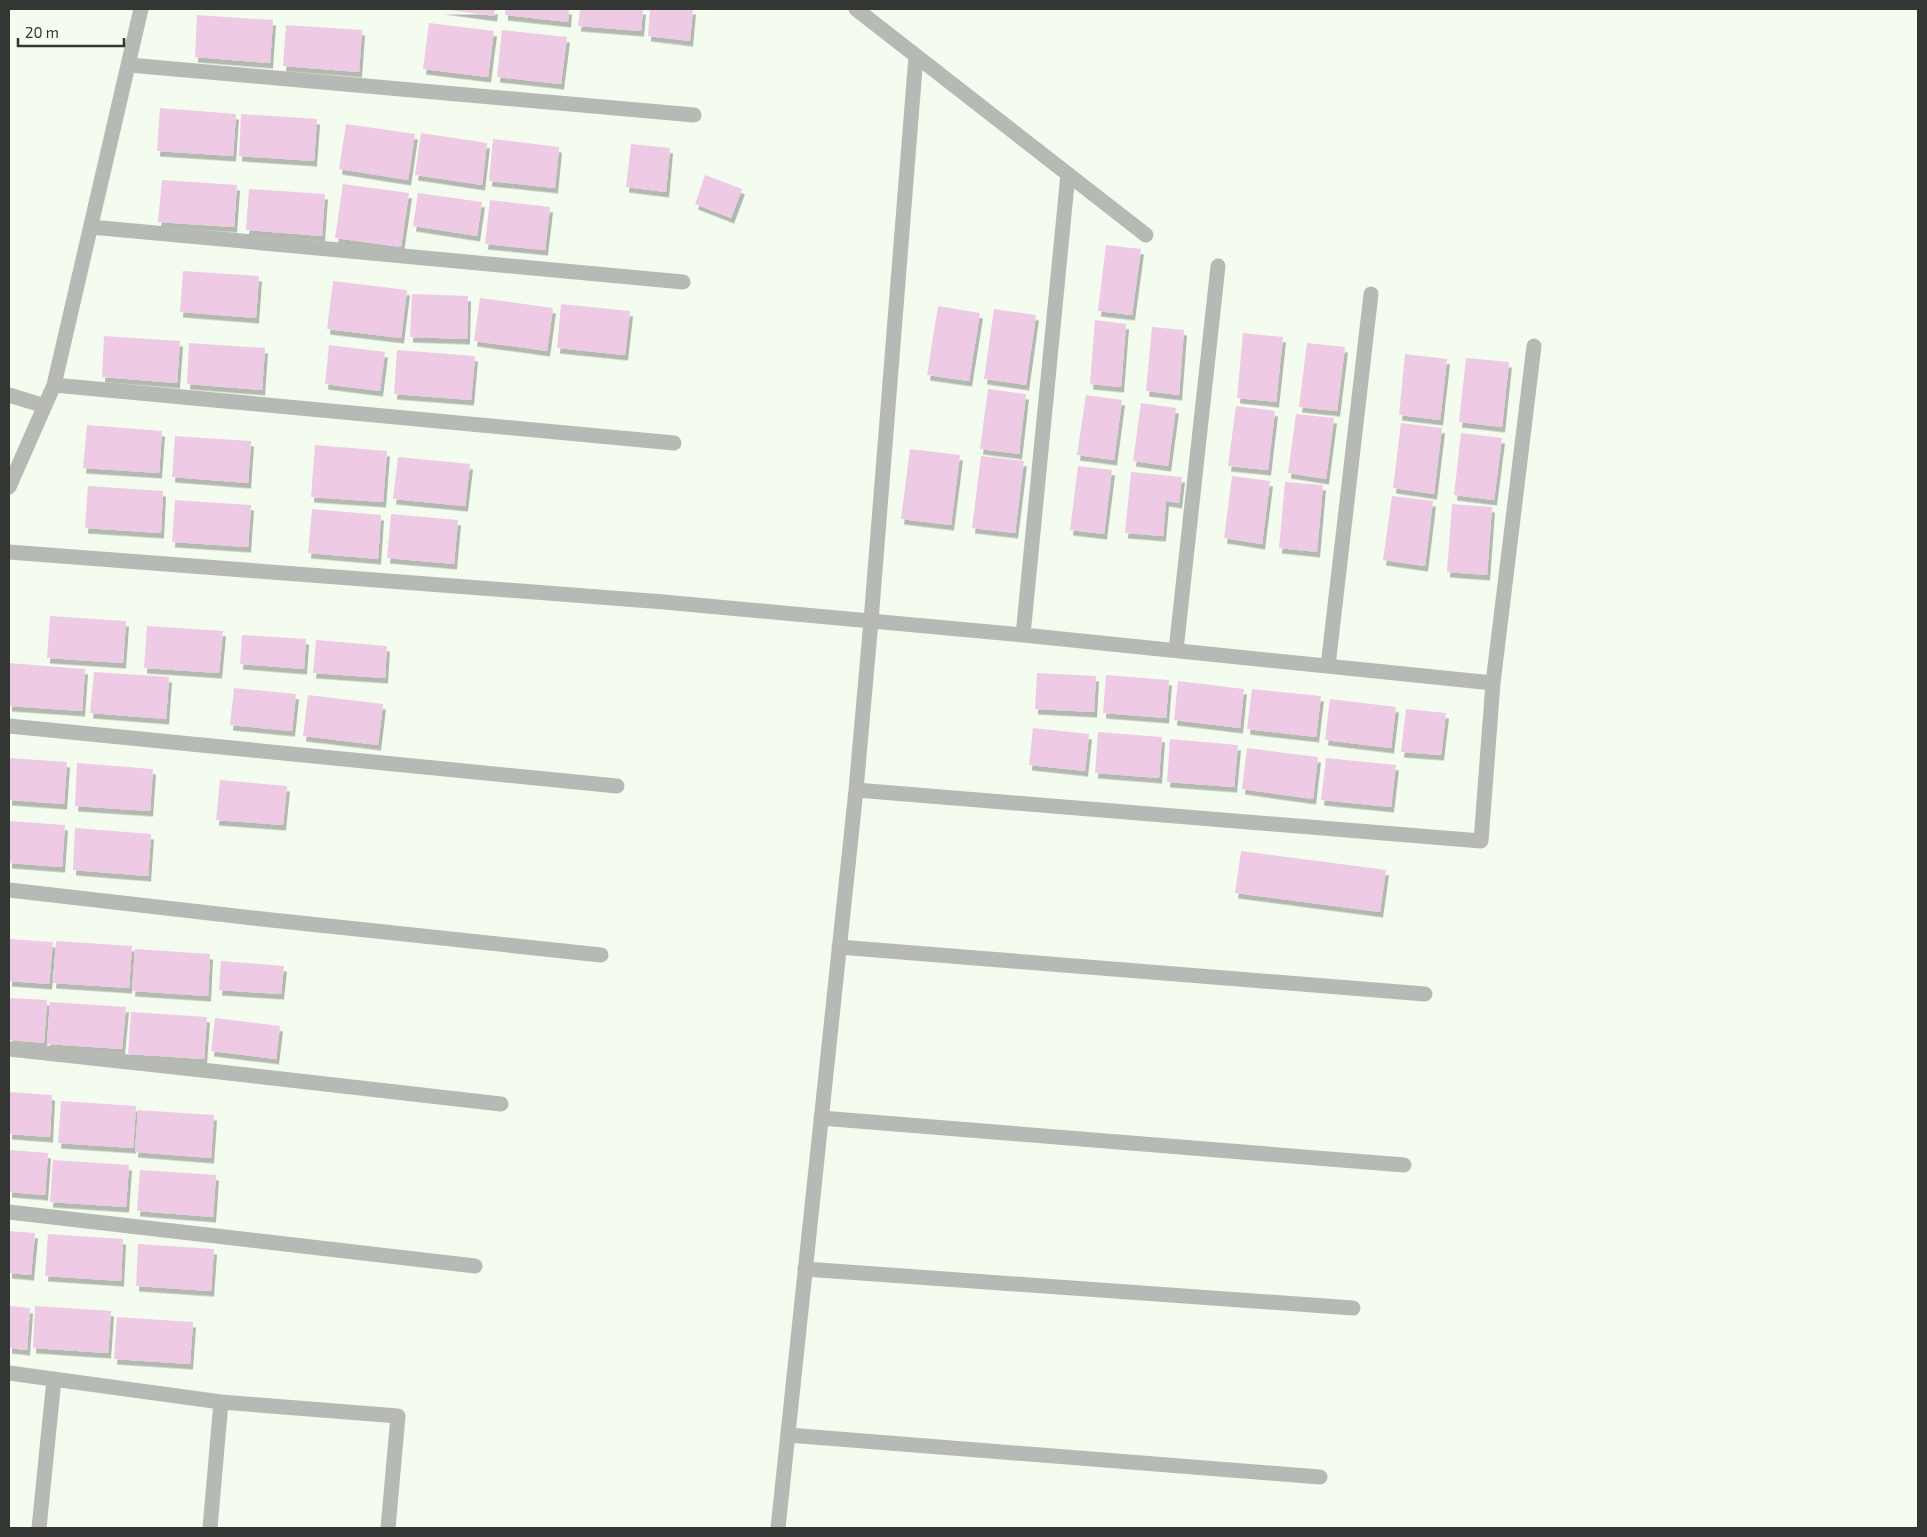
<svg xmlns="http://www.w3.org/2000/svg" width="1927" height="1537" font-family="'Exo 2',sans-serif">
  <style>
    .building { fill: #efcae5; filter: url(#shadow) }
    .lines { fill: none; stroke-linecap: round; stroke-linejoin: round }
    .street { stroke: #b6b9b4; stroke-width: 15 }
  </style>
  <defs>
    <filter id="shadow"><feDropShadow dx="3" dy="5.5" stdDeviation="0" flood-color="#0004"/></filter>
  </defs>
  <rect width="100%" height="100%" fill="#f4fcf0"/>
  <!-- building -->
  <path class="building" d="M442 9H495L494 16Z
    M505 9H569L568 22 505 15Z
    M580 9H643L641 31 578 26Z
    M650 9H693L690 41 648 36Z
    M197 15 273 20 270 63 195 57Z
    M429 23 494 31 488 77 423 69Z
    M286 25 362 30 359 72 283 66Z
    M502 30 567 37 561 84 497 77Z
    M160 108 236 114 233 156 157 151Z
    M241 114 317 119 314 161 239 156Z
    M346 124 415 134 408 180 339 169Z
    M421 133 487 143 482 185 415 175Z
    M493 139 559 147 555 188 489 181Z
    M631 144 670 148 666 192 626 187Z
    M705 175 742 189 731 218 695 204Z
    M162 180 237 185 234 227 158 222Z
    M343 184 409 193 401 247 335 238Z
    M249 189 325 194 322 236 246 230Z
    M418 193 482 202 477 236 413 226Z
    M490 200 550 207 545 250 485 244Z
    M1106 245 1141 249 1132 315 1098 311Z
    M183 271 259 276 256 318 180 312Z
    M333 281 407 290 401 338 327 329Z
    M412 294 468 296 467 339 410 337Z
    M480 298 553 308 547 351 474 341Z
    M561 304 630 311 625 355 557 348Z
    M938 306 980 313 969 381 927 375Z
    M994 309 1036 315 1026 385 984 379Z
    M1095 320 1126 324 1121 387 1090 384Z
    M1152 327 1184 330 1179 395 1146 391Z
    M1243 333 1283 337 1276 402 1237 398Z
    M104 336 180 341 177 383 102 377Z
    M189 343 265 348 262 390 187 384Z
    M1307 343 1345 347 1337 411 1299 407Z
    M329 345 385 352 380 391 325 384Z
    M397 350 475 356 471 400 394 394Z
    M1405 354 1447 359 1440 420 1399 415Z
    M1466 358 1509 362 1502 427 1459 422Z
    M988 389 1026 394 1019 454 980 449Z
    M1086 395 1122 400 1114 460 1077 455Z
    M1141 403 1176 408 1168 466 1133 461Z
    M1236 406 1275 411 1268 470 1228 466Z
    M1296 414 1334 418 1326 479 1288 473Z
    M1401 423 1442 428 1434 494 1393 488Z
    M87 425 162 431 159 473 83 468Z
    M1461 433 1502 438 1494 500 1454 495Z
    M175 436 251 441 248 483 172 477Z
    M315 445 387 451 383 502 311 497Z
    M910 449 960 455 951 525 901 519Z
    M981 456 1024 461 1015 533 972 528Z
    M398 457 470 464 465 506 393 499Z
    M1078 466 1112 470 1104 534 1070 530Z
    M1131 472 1182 477 1179 503 1166 501 1163 536 1125 533Z
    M1232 476 1270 481 1262 544 1224 538Z
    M1285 482 1323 485 1317 552 1279 548Z
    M88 486 163 491 161 533 85 528Z
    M1392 496 1433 501 1425 566 1383 560Z
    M175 500 251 505 248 547 172 542Z
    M1452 504 1492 507 1487 575 1447 572Z
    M312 509 381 515 378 559 308 553Z
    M391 514 458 520 454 564 387 558Z
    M50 616 126 621 123 663 47 658Z
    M147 626 223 631 219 673 144 668Z
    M242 635 306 639 304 669 240 664Z
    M316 640 387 646 385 678 313 673Z
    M9 663 85 669 82 711 9 706Z
    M94 672 169 677 166 719 90 713Z
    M1037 673 1096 676 1094 712 1035 709Z
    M1106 675 1169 680 1166 718 1103 713Z
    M1178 681 1244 689 1240 728 1174 720Z
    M234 688 296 694 292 731 230 725Z
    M1252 689 1321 696 1316 737 1247 729Z
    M308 695 383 704 378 745 303 736Z
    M1330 699 1396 707 1391 748 1325 740Z
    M1406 709 1446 713 1441 755 1401 752Z
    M1033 728 1089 734 1085 771 1029 765Z
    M1098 732 1162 737 1159 778 1095 773Z
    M1170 739 1238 745 1234 787 1167 782Z
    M1247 748 1318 757 1313 799 1242 789Z
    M9 758 67 762 64 804 9 800Z
    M1326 758 1396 765 1391 807 1321 800Z
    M77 763 153 769 150 811 75 806Z
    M220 780 287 786 283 825 216 820Z
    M9 821 65 825 62 867 9 863Z
    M75 828 151 834 148 876 73 870Z
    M1241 851 1386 870 1380 912 1235 893Z
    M9 939 53 942 49 984 9 981Z
    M56 941 132 946 129 988 53 983Z
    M135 949 210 954 208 996 132 991Z
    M221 961 284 966 281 994 219 990Z
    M9 998 47 1000 44 1043 9 1040Z
    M50 1002 126 1007 122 1049 47 1044Z
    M131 1012 207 1017 204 1059 128 1054Z
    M215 1018 280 1026 276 1059 211 1051Z
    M9 1092 52 1095 50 1137 9 1134Z
    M61 1101 136 1106 133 1148 58 1143Z
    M138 1110 214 1115 211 1158 135 1152Z
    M9 1150 48 1153 45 1195 9 1192Z
    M53 1160 129 1165 126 1207 50 1202Z
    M140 1170 216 1175 213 1217 137 1211Z
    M9 1231 35 1233 31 1275 9 1273Z
    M48 1234 123 1239 121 1281 45 1276Z
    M138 1244 214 1249 211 1291 136 1286Z
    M9 1306 30 1308 27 1350 9 1348Z
    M35 1306 111 1311 108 1353 33 1348Z
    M117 1317 193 1322 190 1364 114 1359Z"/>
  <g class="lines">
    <!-- street -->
    <path class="street" d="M856 9 1146 235
      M916 56 871 621 856 790 1481 841 1493 683 1534 346
      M129 65 694 115
      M91 227 683 282
      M54 385 674 443
      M9 395 45 406
      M9 487 54 385 141 9
      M9 552 664 602 1023 635 1493 683
      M1023 635 1068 174
      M1176 650 1218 266
      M1328 666 1371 294
      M9 726 617 786
      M9 890 253 918 601 955
      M839 947 1425 994
      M9 1049 220 1072 501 1104
      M821 1118 1404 1165
      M9 1212 475 1266
      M805 1269 1353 1308
      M9 1373 221 1402 398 1416 388 1528
      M788 1435 1320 1477
      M39 1528 54 1379
      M210 1528 221 1402
      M778 1528 856 790"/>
  </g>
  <!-- border -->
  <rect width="1927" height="1537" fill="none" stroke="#333632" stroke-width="20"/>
  <!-- scale -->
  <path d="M18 38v8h106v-8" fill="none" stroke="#333632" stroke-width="2.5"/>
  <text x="25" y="38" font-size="15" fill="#333632" stroke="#f4fcf0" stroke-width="4" paint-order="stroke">20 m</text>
</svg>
